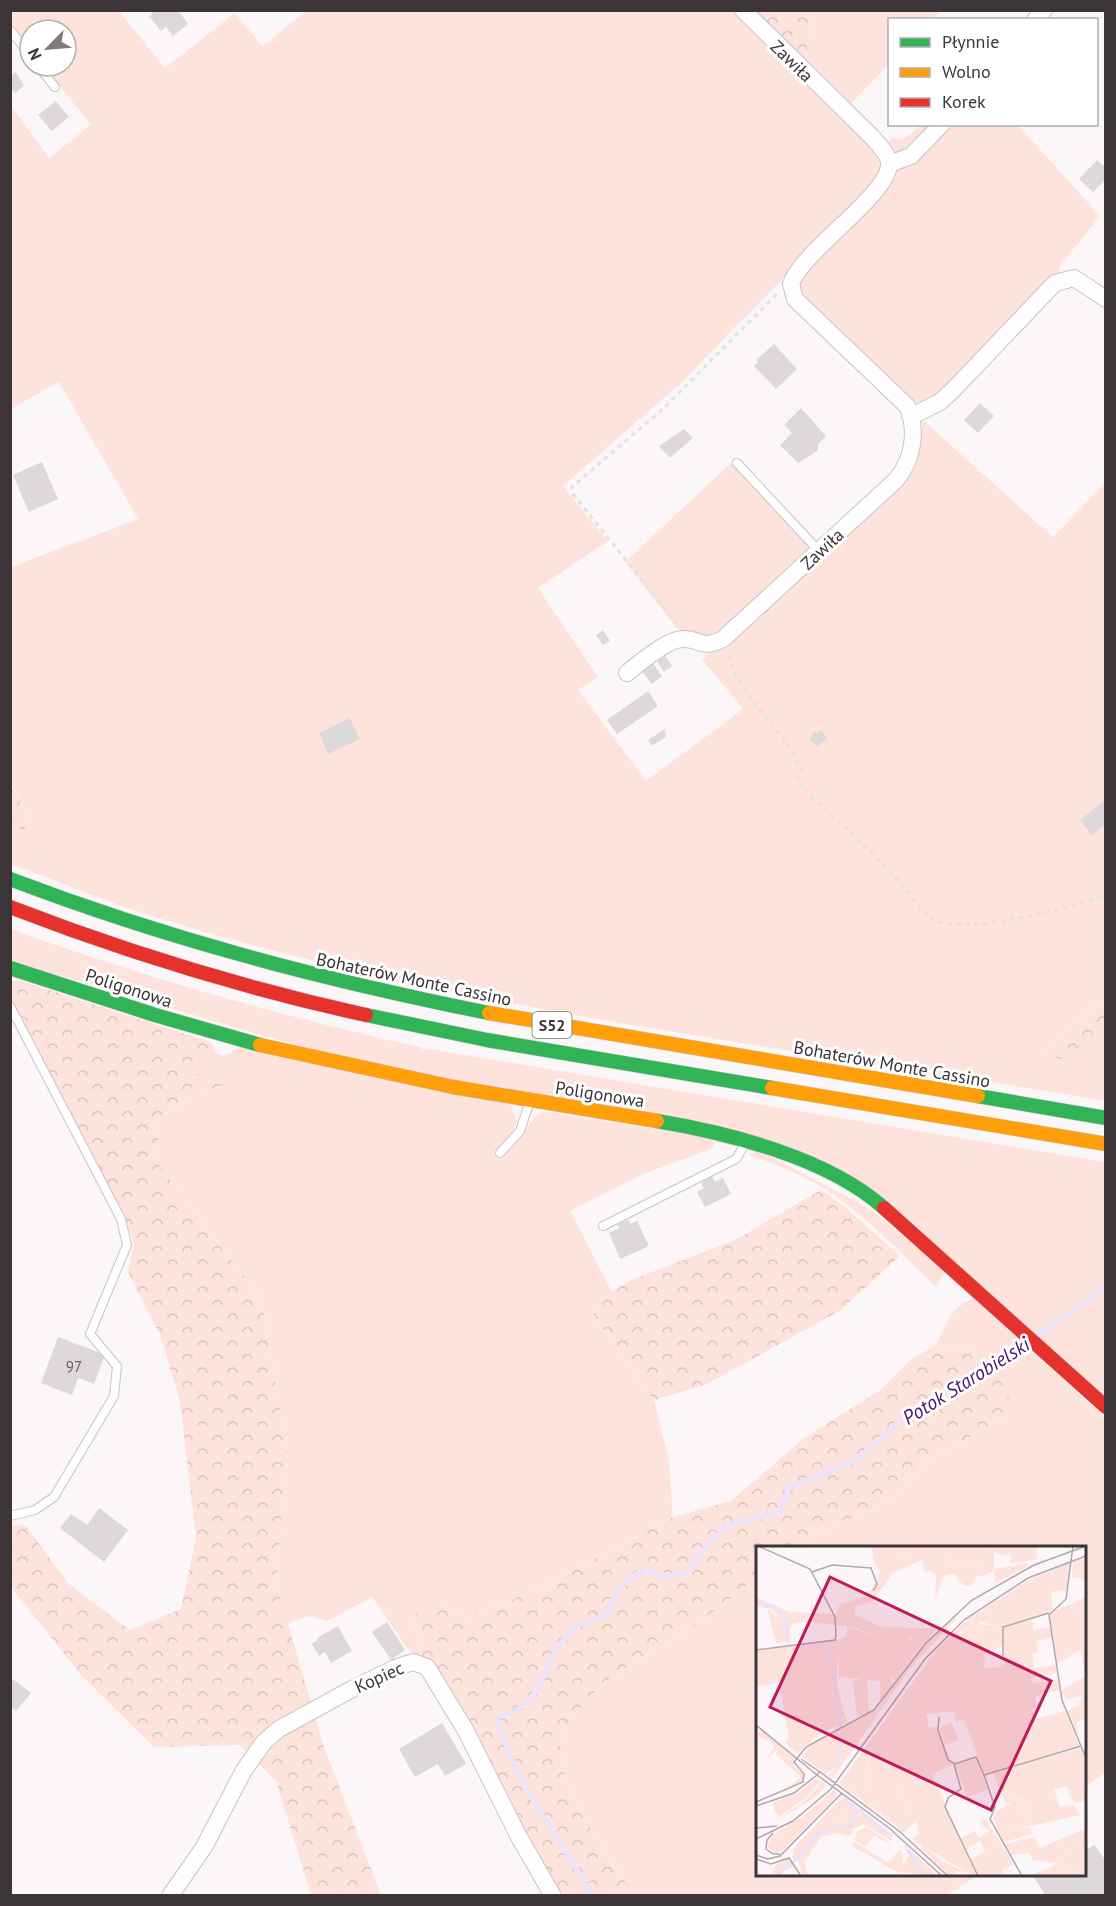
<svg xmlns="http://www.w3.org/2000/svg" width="1116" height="1906" font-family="'PT Sans',sans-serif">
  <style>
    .grass { fill: #fde3db }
    .forest { fill: url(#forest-crowns) }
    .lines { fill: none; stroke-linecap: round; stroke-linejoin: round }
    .stream { stroke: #ece2fa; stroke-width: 5 }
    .building { fill: #ddd8d9 }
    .lane-casing { stroke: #c8c3c5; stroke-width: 10 }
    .street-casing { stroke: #c8c3c5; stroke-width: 18 }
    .fast-casing { stroke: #c8c3c5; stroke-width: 15 }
    .slow-casing { stroke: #c8c3c5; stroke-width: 15 }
    .jam-casing { stroke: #c8c3c5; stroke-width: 15 }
    .path { stroke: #e3e2e2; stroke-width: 3; stroke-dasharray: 4.5 4.5; stroke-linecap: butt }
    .lane { stroke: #fefefe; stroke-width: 8 }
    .street { stroke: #fefefe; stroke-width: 16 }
    .fast { stroke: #30b455; stroke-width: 14 }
    .slow { stroke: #ff9f0a; stroke-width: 14 }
    .jam { stroke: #e5322d; stroke-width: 14 }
    .labels { text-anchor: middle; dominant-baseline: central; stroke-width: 6; stroke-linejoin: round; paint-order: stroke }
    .number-label { font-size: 15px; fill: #645e60 }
    .shield { fill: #fff; stroke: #767273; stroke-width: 1.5 }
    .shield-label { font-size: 16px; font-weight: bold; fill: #3c3537 }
    .street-label { font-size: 18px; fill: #3c3537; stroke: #fff }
    .water-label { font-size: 20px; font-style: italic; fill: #451671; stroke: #fff }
    .inset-river { fill: none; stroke: #ece2fa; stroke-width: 3 }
    .inset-road { fill: none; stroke: #afa9ab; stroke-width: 1.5 }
    .view { fill: #c2185b; fill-opacity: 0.15; stroke: #c2185b; stroke-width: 3 }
    .inset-edge { fill: none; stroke: #3c3537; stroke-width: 3 }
  </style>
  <defs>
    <pattern id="forest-crowns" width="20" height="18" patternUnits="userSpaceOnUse" patternTransform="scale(1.5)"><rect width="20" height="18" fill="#fde3db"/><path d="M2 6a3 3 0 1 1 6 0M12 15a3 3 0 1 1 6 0" fill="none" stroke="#dac3bd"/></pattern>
  </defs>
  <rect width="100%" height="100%" fill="#fbf7f9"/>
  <!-- grass -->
  <path class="grass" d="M11 11H119L165 68 235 13 262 46 307 11H738L869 139C881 161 886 164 872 187L681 383 563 486 608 541 538 588 598 677 578 690 646 781 743 709 702 659 906 478 924 421 1053 537 1105 483V997L1043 1054 1105 1035V1101C791 1047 470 1013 165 920 112 904 62 883 11 864V824L24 831 31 819 11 783V567L138 519 59 382 11 409 10 104 49 158 91 125 44 66H66V30H30V48L11 23Z
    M811 11H941L932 19 890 20 889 64 847 108 805 68Z
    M920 125H938L901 155 893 152 886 145 892 138C906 141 911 134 920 125Z
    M948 125H1018L1100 216 1059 267 1061 274 950 388 920 404 915 402 804 299 799 284 804 270 894 171Z
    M731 463 806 544 810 553 720 636 704 641 677 628 625 562Z
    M10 929C148 978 278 1016 421 1047V1052L424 1048 1105 1162V1398L841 1171 305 1048 11 961Z
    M211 1042 217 1054 225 1056 240 1047 511 1105 517 1121 512 1133 496 1150 501 1157C519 1144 525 1123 543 1111L715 1139 713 1148 646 1173 570 1211 612 1292 592 1313 654 1400 669 1461 673 1517 543 1587 470 1617 454 1613 439 1603 417 1610 415 1625 421 1657 414 1658 372 1597 327 1621 309 1616 287 1624 276 1583 288 1452 261 1299 159 1165 158 1118 197 1093 222 1085 195 1073Z
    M758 1150 869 1208 945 1272 936 1287C901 1253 866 1216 825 1189 801 1174 775 1164 749 1155Z
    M974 1299 1105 1418V1773L1085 1787 1084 1548H796L810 1537 888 1502 924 1464 1011 1413 979 1351 937 1344C946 1324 952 1305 974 1299Z
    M757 1577 758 1874 978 1875 947 1895H634L587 1823 560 1764 561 1731 601 1684 700 1622Z"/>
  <!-- forest -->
  <path class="forest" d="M748 11H811L805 68Z
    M10 783 31 819 24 831 11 824Z
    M18 980 211 1042 196 1073 223 1085 197 1093 158 1118 159 1165 261 1299 288 1452 276 1583 324 1747 381 1895H311L276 1781 240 1745 154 1747 81 1675 11 1587V1525L26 1526 69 1584 130 1630 181 1609 196 1537 180 1402 161 1337 128 1272 134 1244 125 1218 11 999V981Z
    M1105 997V1035L1064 1060 1043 1054Z
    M821 1190 845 1207 900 1256 841 1310 707 1384 654 1400 592 1313 612 1292 631 1280 735 1240Z
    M937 1344 979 1351 1006 1382 1011 1413 924 1464 888 1502 810 1537 796 1547 758 1548 757 1577 700 1622 601 1684 561 1731 560 1764 587 1823 634 1895H558L421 1657 415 1625 417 1610 426 1604 439 1603 454 1613 470 1617 543 1587 673 1517 731 1501 803 1439 879 1391 909 1361Z"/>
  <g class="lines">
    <!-- stream -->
    <path class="stream" d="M1036 1336 1106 1287
      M593 1896C562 1841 512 1780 497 1718L518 1709 537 1691 556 1649 576 1626 606 1615 619 1588 640 1571 668 1576 687 1573 698 1555 727 1525 780 1512 788 1488 855 1461 910 1412 1007 1358 1026 1343"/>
  </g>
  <!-- building -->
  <path class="building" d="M150 10H178L188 24 173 36 166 27 161 31 149 16 152 14Z
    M16 72 24 86 15 93 10 87V76Z
    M56 101 69 117 52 131 38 115Z
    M1097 160 1106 168V179L1093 192 1079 179Z
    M774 344 797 369 776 389 754 366 758 362 756 360Z
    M980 403 994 416 978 433 964 420Z
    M801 408 826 436 819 443 817 451 798 463 780 445 792 433 784 425Z
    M684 429 693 438 670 458 659 446Z
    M42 462 58 499 29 512 13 475Z
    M603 630 610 641 603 645 596 635Z
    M665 656 672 666 664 672 657 661Z
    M652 662 662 676 652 684 641 670Z
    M648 691 658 706 617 734 607 720Z
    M350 718 360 739 328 754 319 733Z
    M665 729 666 737 652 746 648 740Z
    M822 730 827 739 817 746 809 739 815 731 817 733Z
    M1106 799V824L1092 835 1080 820Z
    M712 1176 715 1182 723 1178 731 1194 705 1207 697 1192 704 1188 701 1182Z
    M629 1220 630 1224 637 1221 649 1246 620 1259 609 1233 619 1228 617 1224Z
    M58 1337 105 1355 94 1384 78 1378 72 1395 41 1383Z
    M99 1508 128 1530 104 1562 60 1528 71 1514 87 1525Z
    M387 1622 405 1650 391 1660 372 1632Z
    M338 1626 352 1651 331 1663 325 1652 319 1656 312 1644 318 1640 317 1638Z
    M10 1677 31 1693 16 1711 10 1707Z
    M442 1723 466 1764 445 1776 438 1764 415 1777 399 1749Z
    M1084 1844 1088 1849 1094 1845 1106 1861V1896H1046L1032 1874H1084Z"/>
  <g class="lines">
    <!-- lane casing -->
    <g class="lane-casing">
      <path id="lane" d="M10 30 30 55
        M38 66 55 87
        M737 463 819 551
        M10 1006 121 1219 127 1245 90 1334 117 1366 114 1396 54 1497 35 1510 10 1516
        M500 1153 520 1131 530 1101
        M603 1226 736 1159 746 1142"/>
    </g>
    <!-- street casing -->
    <g class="street-casing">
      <path id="street" d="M1035 20 1044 10
        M889 164 911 156 942 124
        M912 416 940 402 952 391 1055 283 1074 278 1106 299
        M627 673C639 663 668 639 683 639 702 639 700 650 723 639L896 480C913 460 918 430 907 406L795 299 791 284C802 250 894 192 889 161 887 153 879 145 873 138L743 10
        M170 1896 204 1847 244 1770 264 1742 279 1729 352 1689 395 1668 413 1662 427 1667 466 1731 519 1837 553 1896"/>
    </g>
    <!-- fast casing -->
    <g class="fast-casing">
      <path id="fast" d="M10 879C167 939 324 980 489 1013
        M10 968 155 1015 260 1045
        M366 1015 487 1040 772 1088
        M978 1096 1106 1118
        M657 1121C729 1133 828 1158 884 1208"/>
    </g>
    <!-- slow casing -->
    <g class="slow-casing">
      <path id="slow" d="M489 1013 978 1096
        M260 1045 453 1087 657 1121
        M772 1088 1106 1144"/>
    </g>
    <!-- jam casing -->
    <g class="jam-casing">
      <path id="jam" d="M10 907C126 952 244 988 366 1015
        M884 1208 1106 1407"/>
    </g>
    <!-- path -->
    <path class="path" d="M677 624 573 494 572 487 664 408 777 294
      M729 655C738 694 767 714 788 745 794 753 796 762 802 770L796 780C832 819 874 850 907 891 916 902 925 918 939 922 972 933 1073 908 1106 894"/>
    <!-- lane -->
    <use href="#lane" class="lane"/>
    <!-- street -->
    <use href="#street" class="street"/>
    <!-- fast -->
    <use href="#fast" class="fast"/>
    <!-- slow -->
    <use href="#slow" class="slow"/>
    <!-- jam -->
    <use href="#jam" class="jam"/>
  </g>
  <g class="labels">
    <!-- number labels -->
    <g class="number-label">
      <text x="74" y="1366">97</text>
    </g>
    <!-- shield labels -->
    <rect class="shield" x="532.5" y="1012" width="39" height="26" rx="4.5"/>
    <g class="shield-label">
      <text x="552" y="1025">S52</text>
    </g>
    <!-- street labels -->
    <g class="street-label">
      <text transform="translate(792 61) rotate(44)">Zawiła</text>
      <text transform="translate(822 549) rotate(-43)">Zawiła</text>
      <text transform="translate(414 979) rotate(12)">Bohaterów Monte Cassino</text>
      <text transform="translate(129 988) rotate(18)">Poligonowa</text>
      <text transform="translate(892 1064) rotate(10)">Bohaterów Monte Cassino</text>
      <text transform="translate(600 1094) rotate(9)">Poligonowa</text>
      <text transform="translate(379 1677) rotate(-24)">Kopiec</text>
    </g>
    <!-- water labels -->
    <g class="water-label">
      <text transform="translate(966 1381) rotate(-32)">Potok Starobielski</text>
    </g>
  </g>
  <!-- overview -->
  <g transform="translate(756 1546)">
    <rect width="330" height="330" fill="#fbf7f9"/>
    <path d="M137 0H166L165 4 149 10 139 8ZM191 0H216L238 7V23L271 17V21L239 37 238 23 193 18 188 3ZM263 0H281V13L254 18V8ZM330 12V34L316 31 317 16ZM314 17 311 45 295 46 297 64 276 74 278 84 294 81 296 92 280 95 283 107 276 108 278 122 300 118 301 127 275 132 276 138 301 133 304 144 279 150 281 161 276 163 279 173 309 165 323 199 232 228 227 226 209 174 200 176 198 165 170 168 173 182 181 180 197 219 176 228 220 328 217 330 155 293 163 288 160 273 152 264 144 246 137 240 130 242 115 201 107 250 125 261 126 269 104 253 105 229 91 244 83 238 180 104 210 75 271 35ZM219 74 243 81 227 82 224 88 209 94 198 92ZM247 100 248 121 228 122 229 106ZM322 55 320 67 330 74V130L324 104 301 118 294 72 295 66ZM11 62 28 75 29 96 20 98ZM197 70 200 73 156 120 76 233 72 230 79 222 69 228 46 211 52 200 66 190 121 163 157 113ZM91 80 130 95 152 90 163 103 139 134 134 130 137 138 124 155V135L83 131 82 102 86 96 80 94 90 91ZM28 99 33 107 64 106 77 175H85L89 171 92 176 64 187 42 207 19 189 29 196 33 191 23 136 0 141V105ZM196 177 202 194 189 199 183 182ZM5 184 38 212 37 219 47 228V234L31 245 24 247 45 231 20 209 21 203 7 219 19 200 2 189ZM325 202 330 214V254L318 257 310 240 298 244 304 261 318 259 324 269 275 280 264 259 270 255 259 251 250 259 237 227 244 225 253 230 250 237 254 247 262 243 256 221ZM220 213 232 244 211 251 199 219ZM60 233 65 235 51 251 22 272 16 257 42 247ZM66 236 71 239 59 251 15 279 51 253ZM78 243 81 250 26 305 18 307 11 300 17 289 49 269ZM84 253 90 274 75 278 65 288 99 284 93 290 81 287 65 291 49 315 51 328 47 330 42 314 36 313 38 302ZM229 272 258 319 247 322V330H222L215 313 229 305 224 295 209 304 203 293 219 285 223 291 233 285 224 277ZM110 281 135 297V298L118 290 109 301 99 294 101 286ZM274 281 276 288 248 296 243 287ZM330 282V323L325 317V301L320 298 299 317 276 314 274 307 255 309 249 298 278 291 284 302ZM98 296 131 316 145 303 147 320 143 326 148 330 96 300ZM313 321H318L321 330H289Z" fill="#fde3db" fill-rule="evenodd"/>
    <path d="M115 0H137L139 8 149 10 165 4 166 0H191L188 3 193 18 238 23 233 28 219 31 216 39 208 40 198 28 188 30 179 53 180 30 174 25 169 27 166 14 138 26 117 55 99 61V69L123 80 181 83 163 103 157 102V92L152 90 130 95 97 81 52 76 39 77 34 82 35 96H29L28 75 15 63 0 60V51L33 66 80 68 84 58 111 50 119 37 124 25 118 17ZM216 0H263L258 7 247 9ZM330 50V75L320 67 322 55ZM220 73 224 78 246 81 239 87 227 82 222 90 199 94ZM80 94 86 97 82 102 81 138 89 171 80 177 77 176 64 106 33 107 28 99ZM330 130V172L321 177 322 188 311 165 324 158 326 150 310 153 305 145ZM111 132 113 166 101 171 97 135ZM116 199 130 241 137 239 144 247 152 264 161 273 148 287 126 269 125 261 107 251ZM256 221 263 243 254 247 249 237 253 230 244 225ZM102 229H106L104 253 91 244ZM88 251 137 289 136 295 108 278 88 287 62 290 67 280 90 274 84 253ZM255 251 271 256 264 260 275 280 243 287 236 268 255 257ZM320 298H324L330 330H321L318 321H313L289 330H273L295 321ZM148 299 175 323 180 330 143 326 153 310ZM168 300 186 315 217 330 201 325 194 330 165 302ZM32 313 37 321 16 330 20 318Z" fill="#fde3db"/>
    <path class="inset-river" d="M0 57 18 60 30 73 32 98M37 101 69 99 75 113 87 197 81 211 82 220M89 253 136 290M152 304 169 330M21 330 44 310 63 286 95 279 102 266"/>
    <path class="inset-road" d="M317 0 310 53 293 69 306 154 330 212M56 26 76 19 115 22 121 38 117 45M0 104 79 94 80 90 79 71 54 23 2 0M247 110V81L293 67M183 171 182 184 192 214 199 218 220 211 228 229 325 200M0 179 61 229M45 213 64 226M198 218 205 243 192 252 189 261 222 330M228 229 239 261 234 273 266 330M0 256 47 236 48 228 38 216 50 201 118 164 170 97 216 54 278 19 330 0M0 260 38 247 61 229M0 282 21 280M17 287 11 294 10 303 17 308H24M0 293 37 275 75 243 169 113 208 74 272 32 330 10M0 309 12 313 24 310 86 247M0 313 15 318 33 312 45 330M186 330 133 282 61 229 64 226 143 285 192 330"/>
    <path class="view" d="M74 31 295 135 235 264 14 161Z"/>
    <rect width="330" height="330" class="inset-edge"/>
  </g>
  <!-- border -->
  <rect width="1116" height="1906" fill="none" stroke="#3c3537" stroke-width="24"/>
  <!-- legend -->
  <rect x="888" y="18" width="210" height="108" fill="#ffffff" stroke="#b1aeaf" stroke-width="1.5"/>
  <rect x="900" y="38" width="30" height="9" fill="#30b455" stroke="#b1aeaf" stroke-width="1.5"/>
  <text x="942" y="48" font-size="18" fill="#3c3537">Płynnie</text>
  <rect x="900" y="68" width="30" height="9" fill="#ff9f0a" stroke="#b1aeaf" stroke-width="1.5"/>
  <text x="942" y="78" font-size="18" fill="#3c3537">Wolno</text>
  <rect x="900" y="98" width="30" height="9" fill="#e5322d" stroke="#b1aeaf" stroke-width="1.5"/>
  <text x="942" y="108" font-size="18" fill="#3c3537">Korek</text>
  <!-- north arrow -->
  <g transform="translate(48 48) rotate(245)"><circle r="28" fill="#ffffff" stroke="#b1aeaf" stroke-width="1.5"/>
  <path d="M0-4.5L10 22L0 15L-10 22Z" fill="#7f797b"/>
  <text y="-9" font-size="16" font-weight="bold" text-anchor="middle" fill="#3c3537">N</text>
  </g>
</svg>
